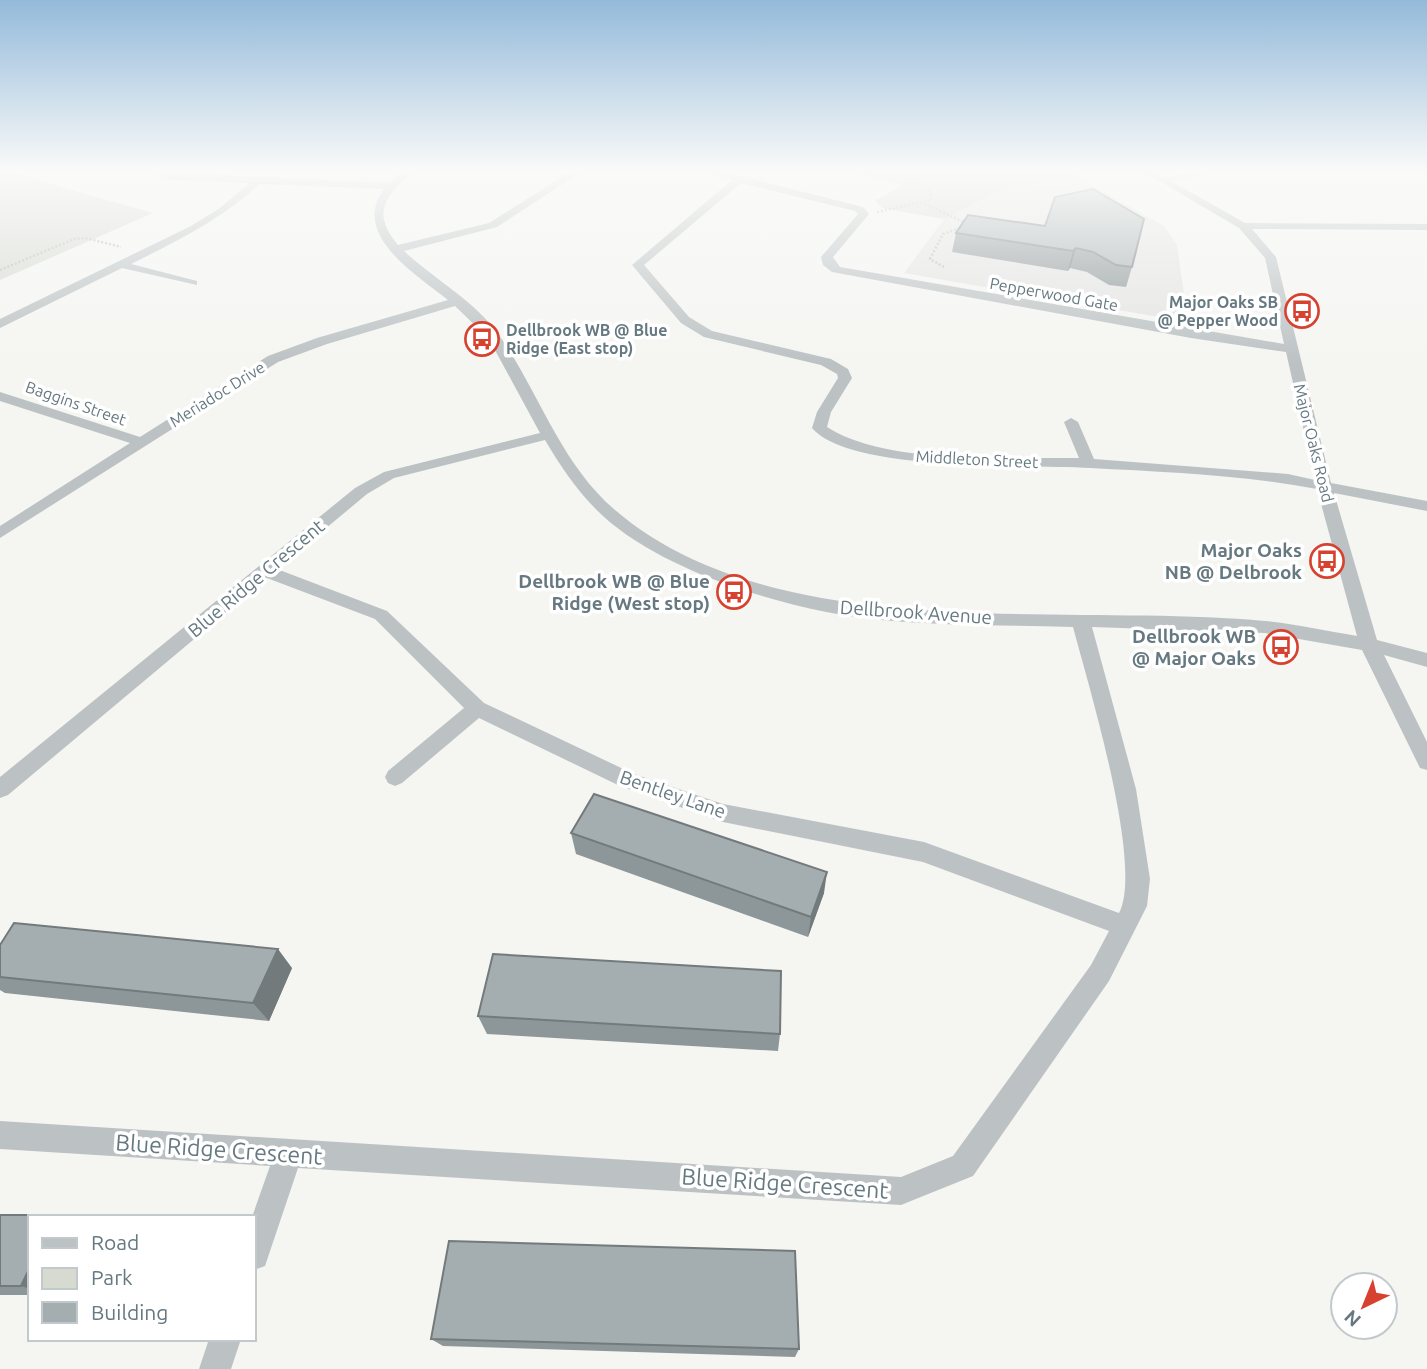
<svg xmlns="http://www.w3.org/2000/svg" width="1427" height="1369" font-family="Ubuntu,sans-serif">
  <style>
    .built { fill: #e3e5e3 }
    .green { fill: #d6dad1 }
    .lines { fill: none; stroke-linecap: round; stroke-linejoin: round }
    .path { stroke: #b7bbbc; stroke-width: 2.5; stroke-dasharray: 2 2; stroke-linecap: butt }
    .minor { fill: #bcc2c4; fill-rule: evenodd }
    .wall { fill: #8d9698 }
    .shaded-wall { fill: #737a7c }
    .building { fill: #a4aeb1; stroke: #737a7c; stroke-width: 2 }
    .labels { text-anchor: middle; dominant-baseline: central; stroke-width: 7; stroke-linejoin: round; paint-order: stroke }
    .far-street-label { font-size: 16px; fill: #667981; stroke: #fff }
    .far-poi-label { font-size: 16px; font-weight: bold; fill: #667981; stroke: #fff; text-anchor: end }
    .poi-label { font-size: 19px; font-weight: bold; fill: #667981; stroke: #fff; text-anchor: end }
    .street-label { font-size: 19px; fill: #667981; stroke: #fff }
    .near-street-label { font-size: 23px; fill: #667981; stroke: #fff }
  </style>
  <rect width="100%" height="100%" fill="#f5f5f2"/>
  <!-- built -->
  <path class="built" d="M1081 179 1164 226 1177 245 1188 322 904 273 944 219 1010 186Z"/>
  <!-- green -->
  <path class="green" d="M0 172H8L153 213 0 280Z
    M852 172H1072L1081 179 1010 186 944 219 882 208 875 201 903 185Z"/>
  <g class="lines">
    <!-- path -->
    <path class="path" d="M925 204 968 224
      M877 212 931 200 930 191 900 172
      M944 267 930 259 943 234 963 227
      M0 270 74 239 86 238 121 247"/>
    <!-- minor -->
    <path class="minor" d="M152 172 389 183 402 172H413C385 196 371 213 398 245L489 223 570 172H581L497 227 404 251C434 279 475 301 499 335 539 392 560 463 615 510 776 648 1067 602 1265 621 1295 624 1327 631 1357 636L1317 489C1243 475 1166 472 1090 468 1030 464 851 473 812 428L817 412 838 378 837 374 821 365 704 337 681 323 632 265 732 180 706 172H724L863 207 869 214 833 257 840 267 1284 344 1265 258 1239 228 1144 172H1156L1163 177 1215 172 1171 181 1245 223 1427 224V230L1252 229 1276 257 1331 483 1427 501V511L1334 493 1377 640 1427 653V667L1384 655 1427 742V770L1420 768 1362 650 1265 633 1092 627 1136 789 1150 879 1147 906 1109 981 973 1176 901 1205 298 1168 265 1266 254 1270 252 1217 270 1166 0 1149V1121L901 1177 953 1156 1091 965 1109 931 923 862 723 822 620 786 479 718 402 783 395 786 388 783 385 777 388 771 464 708 375 619 267 578 8 795 0 798V777L355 488 384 472 540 433 489 339 455 306 327 344 278 362 0 538V526L130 443 0 401V392L140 437 268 356 317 338 448 300C417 275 350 235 384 189L260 184C218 221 181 239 131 264L197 281V285L122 268 0 328V319L191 226 220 208 249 183 171 180ZM741 183 855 211 858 214 821 257 823 265 832 272 1191 338 1286 352 1315 480 1288 474 1094 459 1078 422 1071 418 1064 422 1079 458C1008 457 885 465 827 427L831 412 852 378 848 369 831 359 712 331 689 317 644 265ZM545 440C561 467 579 494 603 516 666 574 798 613 882 620 945 626 1010 625 1073 627 1088 684 1144 866 1119 913L924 842 723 804 634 774 484 703 387 611 277 569 367 494 394 478Z
      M1421 172H1427V176Z
      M209 1339H241L231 1369H199Z"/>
  </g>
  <!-- wall -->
  <path class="wall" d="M1045 226 1132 267 1126 287 1109 285 1087 272 1070 268 1068 271 952 252 956 233Z
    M571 833 824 893 808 937 576 854Z
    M0 945 292 968 269 1021 5 993 0 990Z
    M478 1016 780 1034 778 1051 487 1034Z
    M0 1215 30 1217V1295H0Z
    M431 1339 799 1349 795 1357 443 1346Z"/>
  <!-- shaded-wall -->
  <path class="shaded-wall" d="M1076 248 1070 268 1068 271 1073 251Z
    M827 872 824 893 808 937 811 917Z
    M278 949 292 968 269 1021 253 1003Z
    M30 1267V1289L21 1286Z"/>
  <!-- building -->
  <path class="building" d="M1093 189 1144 219 1132 267 1116 265 1093 252 1076 248 1073 251 956 233 968 215 1045 226 1055 197Z
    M594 794 827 872 811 917 571 833Z
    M14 923 278 949 253 1003 0 977V945Z
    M493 954 781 971 780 1034 478 1016Z
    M0 1215H52V1217H30V1267L21 1286H0Z
    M449 1241 795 1251 799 1349 431 1339Z"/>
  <!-- sky -->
  <linearGradient id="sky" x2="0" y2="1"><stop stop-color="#94bada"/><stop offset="0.47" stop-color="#fafaf9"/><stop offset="1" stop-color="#fafaf9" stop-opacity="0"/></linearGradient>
  <rect width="1427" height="364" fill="url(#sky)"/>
  <!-- icons -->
  <defs>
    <g id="bus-ring" transform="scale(1.75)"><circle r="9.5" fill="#fff" stroke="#d74230" stroke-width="1.5"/><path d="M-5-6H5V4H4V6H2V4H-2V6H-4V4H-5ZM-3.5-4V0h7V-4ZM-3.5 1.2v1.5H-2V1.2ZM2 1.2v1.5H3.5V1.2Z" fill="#d74230"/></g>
  </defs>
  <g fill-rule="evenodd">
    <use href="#bus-ring" x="1302" y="311"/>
    <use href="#bus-ring" x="482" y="339"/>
    <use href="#bus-ring" x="1327" y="561"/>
    <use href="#bus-ring" x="734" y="592"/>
    <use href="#bus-ring" x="1281" y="647"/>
  </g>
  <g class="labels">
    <!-- far-street labels -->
    <g class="far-street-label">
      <text transform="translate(1054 294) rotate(10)">Pepperwood Gate</text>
      <text transform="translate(217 394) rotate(-32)">Meriadoc Drive</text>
      <text transform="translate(76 403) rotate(19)">Baggins Street</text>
      <text transform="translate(1314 443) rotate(76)">Major Oaks Road</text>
      <text transform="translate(977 459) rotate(3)">Middleton Street</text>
    </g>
    <!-- far-poi labels -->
    <g class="far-poi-label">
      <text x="1278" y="302">Major Oaks SB<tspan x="1278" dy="18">@ Pepper Wood</tspan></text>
      <text x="506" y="330" text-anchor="start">Dellbrook WB @ Blue<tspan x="506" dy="18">Ridge (East stop)</tspan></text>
    </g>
    <!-- poi labels -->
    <g class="poi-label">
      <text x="1302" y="550">Major Oaks<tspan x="1302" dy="22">NB @ Delbrook</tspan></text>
      <text x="710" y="581">Dellbrook WB @ Blue<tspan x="710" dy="22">Ridge (West stop)</tspan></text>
      <text x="1256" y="636">Dellbrook WB<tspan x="1256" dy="22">@ Major Oaks</tspan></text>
    </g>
    <!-- street labels -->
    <g class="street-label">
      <text transform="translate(256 578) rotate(-40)">Blue Ridge Crescent</text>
      <text transform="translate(916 612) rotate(4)">Dellbrook Avenue</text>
      <text transform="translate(673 794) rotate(19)">Bentley Lane</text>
    </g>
    <!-- near-street labels -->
    <g class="near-street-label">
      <text transform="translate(219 1149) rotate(4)">Blue Ridge Crescent</text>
      <text transform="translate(785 1183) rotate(4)">Blue Ridge Crescent</text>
    </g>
  </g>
  <!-- legend -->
  <rect x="28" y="1215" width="228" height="126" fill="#ffffff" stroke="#c2c9cd" stroke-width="2"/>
  <rect x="42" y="1238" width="35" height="10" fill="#bcc2c4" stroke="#c2c9cd" stroke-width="2"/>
  <text x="91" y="1250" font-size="21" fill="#667981">Road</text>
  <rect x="42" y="1268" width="35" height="21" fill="#d6dad1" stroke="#c2c9cd" stroke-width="2"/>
  <text x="91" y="1285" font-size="21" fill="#667981">Park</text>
  <rect x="42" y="1302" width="35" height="21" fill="#a4aeb1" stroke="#c2c9cd" stroke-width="2"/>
  <text x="91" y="1320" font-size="21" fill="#667981">Building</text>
  <!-- north arrow -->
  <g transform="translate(1364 1306) rotate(223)"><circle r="33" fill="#ffffff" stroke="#c2c9cd" stroke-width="2"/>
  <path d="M0-5L12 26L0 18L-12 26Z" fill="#d74230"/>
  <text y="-10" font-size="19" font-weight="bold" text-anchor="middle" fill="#667981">N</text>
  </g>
</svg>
